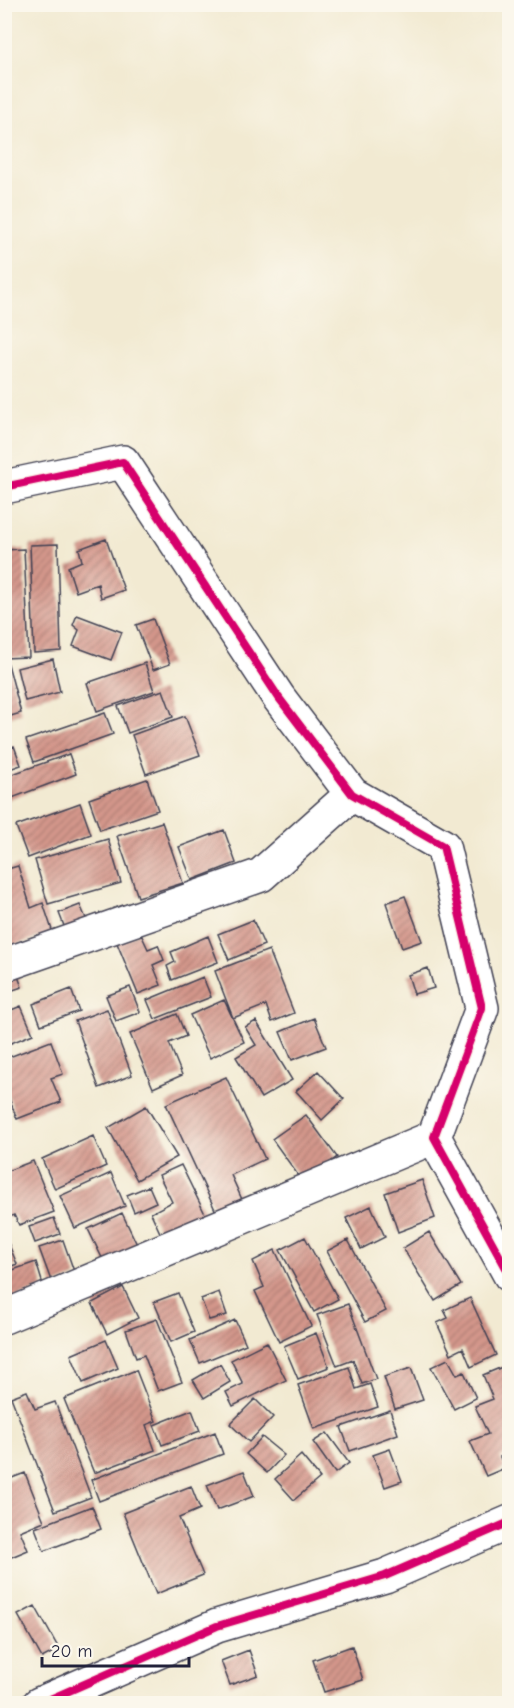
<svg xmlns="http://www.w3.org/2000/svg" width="514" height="1708" font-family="'Comic Neue',sans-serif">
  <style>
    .building { fill: url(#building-hatch) }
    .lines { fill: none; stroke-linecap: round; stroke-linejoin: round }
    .street-casing { stroke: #414052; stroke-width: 36 }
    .street { stroke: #fff; stroke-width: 33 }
    .cycleway-casing { stroke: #fbf7ec; stroke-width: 11 }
    .cycleway { stroke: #d6006c; stroke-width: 8 }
  </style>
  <defs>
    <pattern id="building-hatch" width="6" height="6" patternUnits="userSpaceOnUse" patternTransform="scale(1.5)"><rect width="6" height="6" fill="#d4978b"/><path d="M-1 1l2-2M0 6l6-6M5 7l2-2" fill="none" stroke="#ac7b73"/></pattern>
  </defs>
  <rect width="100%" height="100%" fill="#fbf7ec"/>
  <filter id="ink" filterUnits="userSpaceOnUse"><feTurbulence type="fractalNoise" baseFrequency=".0167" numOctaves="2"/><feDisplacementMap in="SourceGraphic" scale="12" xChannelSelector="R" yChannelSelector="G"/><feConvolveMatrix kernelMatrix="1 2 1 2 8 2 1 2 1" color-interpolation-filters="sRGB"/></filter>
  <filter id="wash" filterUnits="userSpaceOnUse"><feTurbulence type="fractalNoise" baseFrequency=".008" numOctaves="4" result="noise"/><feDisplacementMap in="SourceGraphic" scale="24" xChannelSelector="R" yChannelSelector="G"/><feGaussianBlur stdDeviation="1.35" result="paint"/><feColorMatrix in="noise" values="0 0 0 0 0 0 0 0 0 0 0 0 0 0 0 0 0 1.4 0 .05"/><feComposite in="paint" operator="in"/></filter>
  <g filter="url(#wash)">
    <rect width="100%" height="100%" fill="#f2ead2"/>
    <g id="blocks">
      <!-- building -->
      <path class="building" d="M106 539 124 590 101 598 98 584 76 592 68 567 82 561 79 549Z
        M58 544 61 651 34 653 30 545Z
        M24 549 29 657 4 658V550Z
        M77 615 122 632 111 660 73 646 79 630 73 625Z
        M153 619 170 664 153 670 136 625Z
        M53 659 60 692 25 701 17 668Z
        M145 663 154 691 97 711 87 683Z
        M8 664 21 713 4 718V665Z
        M163 690 173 717 128 733 118 706Z
        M105 713 113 734 34 762 26 740Z
        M185 716 200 755 146 774 132 735Z
        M14 746 21 765 4 771V750Z
        M69 754 76 774 4 801V777Z
        M147 779 158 810 100 830 89 799Z
        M80 803 91 834 28 858 16 826Z
        M162 822 183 883 138 897 117 836Z
        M224 830 236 863 192 880 179 847Z
        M108 839 121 883 48 904 35 860Z
        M18 866 31 908 43 903 53 933 7 947 4 940V870Z
        M405 896 422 941 402 948 386 903Z
        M80 905 88 923 66 931 59 913Z
        M253 920 264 945 229 960 218 934Z
        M140 932 148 949 158 945 164 960 153 965 161 985 138 994 117 943Z
        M208 936 218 962 172 980 167 966 175 962 171 952Z
        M269 950 294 1013 272 1022 266 1005 233 1018 215 971Z
        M428 968 434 988 414 994 408 975Z
        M16 971 22 987 4 993V975Z
        M203 977 211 997 155 1019 147 1000Z
        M130 987 140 1012 116 1021 106 996Z
        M71 989 79 1011 41 1025 33 1004Z
        M224 1000 244 1042 210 1058 190 1015Z
        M21 1006 33 1034 4 1046V1013Z
        M107 1009 132 1075 99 1088 75 1021Z
        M177 1014 186 1036 169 1043 182 1075 153 1088 130 1034Z
        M314 1018 326 1047 292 1060 280 1032Z
        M256 1021 292 1080 261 1098 236 1057 256 1045 245 1027Z
        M51 1041 63 1074 51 1078 61 1102 17 1119 4 1085V1059Z
        M318 1071 344 1099 322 1120 296 1091Z
        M226 1077 265 1159 231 1175 244 1204 218 1216 166 1104Z
        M146 1106 177 1157 137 1180 108 1128Z
        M306 1115 337 1157 303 1182 272 1139Z
        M93 1136 106 1166 55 1189 42 1159Z
        M33 1161 54 1212 19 1225 14 1215 7 1218 4 1211V1172Z
        M181 1165 206 1216 162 1237 151 1213 172 1202 159 1175Z
        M111 1173 125 1206 75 1228 60 1196Z
        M422 1180 435 1218 398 1232 385 1193Z
        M149 1186 156 1202 134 1212 127 1195Z
        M371 1206 385 1237 361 1249 346 1218Z
        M122 1213 139 1249 106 1266 88 1229Z
        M54 1218 60 1234 35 1243 29 1227Z
        M429 1232 461 1285 435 1301 403 1248Z
        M4 1233 17 1264 4 1269Z
        M305 1237 338 1299 314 1312 280 1250Z
        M63 1240 76 1277 53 1286 39 1248Z
        M348 1240 386 1311 365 1322 327 1251Z
        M275 1250 311 1326 279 1342 255 1291 264 1287 253 1261Z
        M36 1262 44 1288 4 1301V1273Z
        M123 1287 138 1318 107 1334 92 1303Z
        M219 1292 227 1315 209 1320 201 1299Z
        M178 1293 194 1332 171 1342 154 1302Z
        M470 1298 496 1355 471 1367 463 1348 451 1354 437 1323 448 1318 444 1310Z
        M348 1304 376 1379 362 1384 353 1360 337 1366 317 1315Z
        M157 1319 182 1382 158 1391 144 1355 136 1358 126 1330Z
        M235 1320 246 1344 200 1363 190 1340Z
        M316 1333 329 1367 298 1379 284 1346Z
        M106 1340 118 1368 83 1383 71 1355Z
        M267 1342 286 1380 233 1406 226 1392 243 1384 231 1360Z
        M448 1359 457 1375 464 1372 476 1398 454 1409 431 1367Z
        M220 1364 230 1382 204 1398 193 1380Z
        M507 1365 510 1370V1453L500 1457 505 1468 486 1476 470 1441 488 1434 475 1406 493 1399 483 1375Z
        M349 1367 356 1389 370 1384 378 1407 314 1429 298 1385Z
        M411 1368 423 1400 395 1409 384 1377Z
        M136 1370 156 1421 146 1425 155 1450 94 1473 64 1399Z
        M27 1391 35 1409 55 1402 91 1497 55 1511 11 1397Z
        M255 1399 273 1417 249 1442 230 1424Z
        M192 1410 200 1431 162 1445 154 1425Z
        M390 1410 398 1434 350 1451 341 1427Z
        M215 1432 223 1454 99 1501 91 1480Z
        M327 1433 349 1463 335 1473 313 1442Z
        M262 1437 284 1455 267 1473 246 1454Z
        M390 1449 402 1481 385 1487 373 1455Z
        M301 1455 320 1478 294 1500 275 1479Z
        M244 1471 254 1496 217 1510 207 1485Z
        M25 1473 44 1521 20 1531 28 1550 4 1560V1481Z
        M191 1486 200 1509 179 1518 203 1575 156 1594 123 1513Z
        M92 1506 101 1529 44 1551 35 1528Z
        M510 1574V1593H509L503 1577Z
        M35 1606 59 1649 42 1658 18 1615Z
        M352 1646 363 1680 324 1692 313 1660Z
        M249 1650 258 1675 230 1685 221 1661Z"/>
    </g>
  </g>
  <g filter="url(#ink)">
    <use href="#blocks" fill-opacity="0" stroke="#414052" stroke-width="1.5"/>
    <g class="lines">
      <!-- street casing -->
      <g class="street-casing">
        <path id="street" d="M4 487 123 462 279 698 352 794 443 846 482 1008 434 1137 510 1275
          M4 965 261 875 352 794
          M4 1317 434 1137
          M39 1704 217 1626 385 1576 510 1522"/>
      </g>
      <!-- street -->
      <use href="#street" class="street"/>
      <!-- cycleway casing -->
      <g class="cycleway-casing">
        <path id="cycleway" d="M4 487 123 462 279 698 352 794 443 846 482 1008 434 1137 510 1275
          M39 1704 217 1626 385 1576 510 1522"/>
      </g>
      <!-- cycleway -->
      <use href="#cycleway" class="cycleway"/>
    </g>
  </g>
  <!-- margin -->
  <rect width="514" height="1708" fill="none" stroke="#fbf7ec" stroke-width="24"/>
  <!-- scale -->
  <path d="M42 1657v9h147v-9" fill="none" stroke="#22223b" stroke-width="3"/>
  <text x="51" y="1657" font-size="18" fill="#22223b" stroke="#fbf7ec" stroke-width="4.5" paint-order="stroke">20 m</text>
</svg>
